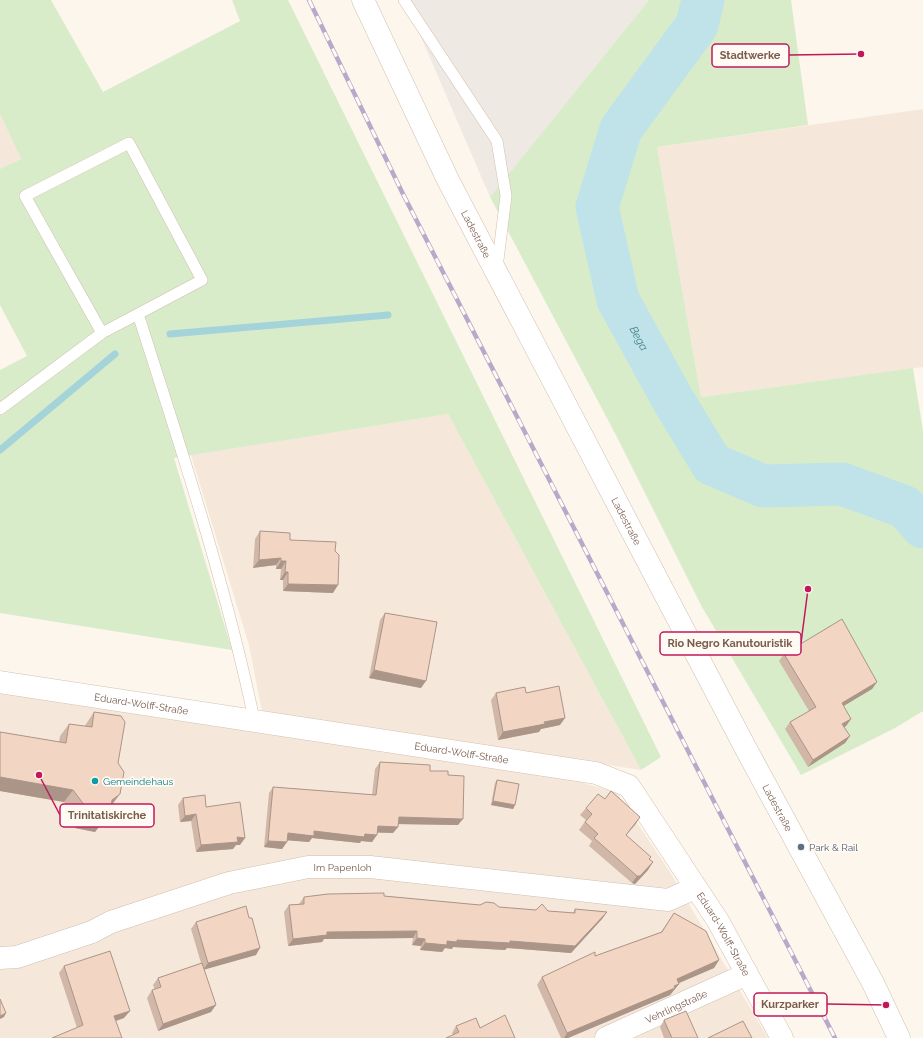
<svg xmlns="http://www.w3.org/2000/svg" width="923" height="1038" font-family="Raleway,sans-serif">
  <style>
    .residential { fill: #f5e8da }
    .industrial { fill: #efe9e4 }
    .green { fill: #d8ecc9 }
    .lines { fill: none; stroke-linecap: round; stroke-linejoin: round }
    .stream { stroke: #a5d3da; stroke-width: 7 }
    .river { stroke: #bfe3e8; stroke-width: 43 }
    .lane-casing { stroke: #d1beb0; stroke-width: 12 }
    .street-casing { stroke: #d1beb0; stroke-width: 23 }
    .secondary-casing { stroke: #d6c0b0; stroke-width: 23 }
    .lane { stroke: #fff; stroke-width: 11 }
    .street { stroke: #fff; stroke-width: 22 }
    .secondary { stroke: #fff; stroke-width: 22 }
    .rail-casing { stroke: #b9a8c9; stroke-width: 4.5 }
    .rail { stroke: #fffaf3; stroke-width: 3; stroke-dasharray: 9; stroke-linecap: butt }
    .wall { fill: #d1b7a8 }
    .shaded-wall { fill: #aa9588 }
    .building { fill: #f3d5c3; stroke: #aa9588 }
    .culture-dot { fill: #0f9aa8; stroke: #fffaf3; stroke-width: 1.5 }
    .service-dot { fill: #5c6f8a; stroke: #fffaf3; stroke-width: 1.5 }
    .labels { text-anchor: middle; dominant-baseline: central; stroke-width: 3.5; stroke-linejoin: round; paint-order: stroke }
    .street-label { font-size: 10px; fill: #7a5c4d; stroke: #fffaf3 }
    .culture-label { font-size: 10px; fill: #0d838f; stroke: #fffaf3; text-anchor: start }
    .service-label { font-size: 10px; fill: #4e5e75; stroke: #fffaf3; text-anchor: start }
    .water-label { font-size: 11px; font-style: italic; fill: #437c86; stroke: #fffaf3 }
    .leader { fill: none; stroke: #c2185b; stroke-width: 1.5 }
    .callout-dot { fill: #c2185b; stroke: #fffaf3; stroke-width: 1.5 }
    .callout { fill: #fffaf3; stroke: #c2185b; stroke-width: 1.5 }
    .callout-label { font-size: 11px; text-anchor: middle; font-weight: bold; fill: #7a5c4d }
  </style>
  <rect width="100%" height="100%" fill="#fdf6ec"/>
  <!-- residential -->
  <path class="residential" d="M923 109V367L701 397 657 147Z
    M0 114 21 159 0 169Z
    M448 414 641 770 262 712 249 645 191 455Z
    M0 693 264 731 574 780 617 793 670 872 768 1038H0Z"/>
  <!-- industrial -->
  <path class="industrial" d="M405 0H649L490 197Z"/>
  <!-- green -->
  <path class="green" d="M0 0H51L103 92 240 21 232 0H288L661 757 641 770 448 414 174 458 232 650 0 613V370L27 356 0 305V169L21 159 0 114Z
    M649 0H791L808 125 657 147 701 397 913 368 923 431V711L895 728 801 775 702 607 618 439 490 197Z"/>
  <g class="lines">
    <!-- stream -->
    <path class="stream" d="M170 334 388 315
      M0 450 115 354"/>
    <!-- river -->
    <path class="river" id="s1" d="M703 0 697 25 621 129 597 207 618 300 673 400 712 464 763 486 842 484 905 507 923 527"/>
    <!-- lane casing -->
    <g class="lane-casing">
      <path id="lane" d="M404 0 497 141 506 196 497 268
        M102 333 138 314
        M0 409 102 333 25 196 129 143 202 280 138 314C181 448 225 582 254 719"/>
    </g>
    <!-- street casing -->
    <g class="street-casing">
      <g id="street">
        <path id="s2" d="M363 0 448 180 746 749 873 983 899 1038"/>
        <path id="s3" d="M0 958 17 957 92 932 111 922 229 883 308 867H370L668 900 695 888"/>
        <path id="s4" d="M606 1038 747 974"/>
      </g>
    </g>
    <!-- secondary casing -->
    <g class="secondary-casing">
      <g id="secondary">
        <path id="s5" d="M0 682 596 773 629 786 718 921 782 1038"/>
      </g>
    </g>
    <!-- lane -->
    <use href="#lane" class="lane"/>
    <!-- street -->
    <use href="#street" class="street"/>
    <!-- secondary -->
    <use href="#secondary" class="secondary"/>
    <!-- rail casing -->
    <g class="rail-casing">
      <path id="rail" d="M309 0 403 194 835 1038"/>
    </g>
    <!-- rail -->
    <use href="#rail" class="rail"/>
  </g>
  <!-- wall -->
  <path class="wall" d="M260 531 290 540 333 593 283 591V580H280L281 569H276V565L253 568 255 539Z
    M385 613 421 688 369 678 380 620Z
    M784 654 877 682 872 689 843 706 851 719 846 726 844 727 850 736 845 743 808 767 785 729 790 722 809 711 779 661Z
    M496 693H526L560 725 541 729 539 732 498 740 491 700Z
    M94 712 112 806 109 808 105 814 104 820 95 832 75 828 76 818 64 802 0 791V732L59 742 60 736 69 724 85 726 86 724Z
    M380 762 430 771 448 775 458 825 398 824V827L393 833H377L372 842 361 841 360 843 312 838 309 842 287 840V842L282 849 264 847 269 793 273 787 372 795 375 769Z
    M497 780 515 805 513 809 491 805 495 783Z
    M183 798 206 807 240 845H236L233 849 196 852 191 821 180 822 178 805Z
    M605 799 640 817 626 835 650 859 648 870 635 884 632 883 589 846 592 841 579 830 586 820 580 815 586 808Z
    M384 896 499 907 573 913 575 909 607 912 602 919 571 953 507 948 505 950 453 947 452 949 445 948 442 952 420 950 421 946 412 945 413 938 324 939 322 942 288 946 284 912 289 905 299 904 304 897Z
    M674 913 719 960 714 968 679 983V984L670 995 568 1038H561L537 985 542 977 595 956 661 932Z
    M196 922 256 955 204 969 211 1012 158 1031 147 998 152 990H155L153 985 158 978 201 963 191 929Z
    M64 966 124 1018 116 1021 77 1028 59 973Z
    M664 1020 698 1038H664L660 1027Z
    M456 1026 480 1028 453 1035 452 1033Z"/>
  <!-- shaded-wall -->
  <path class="shaded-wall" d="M281 558 276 565 253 568 259 560Z
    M281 561H286L281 569H276Z
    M285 572H288L283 580H280Z
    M288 584 338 585 333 593 283 591Z
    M374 670 426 681 421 688 369 678Z
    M877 682 872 689 837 710 842 703Z
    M565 718 560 725 541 729 539 732 498 740 503 732 544 722Z
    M851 719 846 726 837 731 842 724Z
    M850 736 845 743 808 767 813 760Z
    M0 777 73 790 64 802 0 791Z
    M120 794 102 818 104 820 95 832 75 828 83 816 112 800Z
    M493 801 515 805 513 809 491 805Z
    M196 814 191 821 180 822 185 816Z
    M399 817 463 819 458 825 394 824Z
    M640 817 635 825 620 842 626 835Z
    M378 826 398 827 393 833 373 832Z
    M314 831 365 834 377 835 372 842 361 841 360 843 312 838 309 842 283 840 288 833Z
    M237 837 245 838 240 845H236L233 849 196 852 201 845Z
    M268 841 287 842 282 849 264 847Z
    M653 862 648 870 635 884 632 883 637 876Z
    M607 912 602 919 571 953 507 948 505 950 453 947 452 949 445 948 442 952 420 950 425 943 457 940 510 941Z
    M417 931 413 938 324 939 322 942 288 946 293 939 327 932Z
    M417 938 425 939 421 946 412 945Z
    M260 948 256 955 203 970 208 963Z
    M719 960 714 968 672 986 677 979Z
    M679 984 670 995 568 1038H564L567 1033Z
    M216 1005 211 1012 158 1031 163 1024Z
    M130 1011 124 1018 109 1023 114 1016Z
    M6 1013 4 1017 0 1019V1016Z"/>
  <!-- building -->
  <path class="building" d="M260 531 290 533V540L336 542 335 551 339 555 338 585 288 584V572H285L286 561H281V558L259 560Z
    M385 613 437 622 426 681 374 670Z
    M842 619 877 682 842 703 851 719 842 724 850 736 813 760 790 722 816 707 784 654Z
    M559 686 565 718 544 722 545 724 503 732 496 693 525 687 526 693Z
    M94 712 121 716 125 722 118 763 124 772 120 794 112 800 111 805 106 809 104 820 83 816 85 806 73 790 0 777V732L66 743 69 724 92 727Z
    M380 762 430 765V771H448V775L464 776 463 819 399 817 398 827 378 826 377 835 365 834 364 837 314 831V836L288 833 287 842 268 841 273 787 376 795Z
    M497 780 519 784 515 805 493 801Z
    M611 791 640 817 626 835 651 857 649 859 653 862 640 876H637L594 838 598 834 585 822 592 814 586 808 598 794 605 799Z
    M205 795 206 807 240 802 245 838 237 837 238 842 201 845 196 814 185 816 183 798Z
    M384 893V896L480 905 486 902 494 903 499 907 536 910 542 904 548 911 575 913V909L607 912 575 946 510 941V943L457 940V942L447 941V945L425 943V939L417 938V931L327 932V935L293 939 289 905 304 904V897L328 894Z
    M246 906 249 918H252L260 948 208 963 196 922Z
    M674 913 706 931 719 960 677 979 679 984 674 986 675 988 567 1033 542 977 595 952V956L662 932Z
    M110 951 130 1011 114 1016 122 1038H52L83 1025 64 966Z
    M202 963 216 1005 163 1024 152 990 161 987 158 978Z
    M0 999 6 1013 0 1016Z
    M686 1011 698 1038H672L664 1020Z
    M505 1015 515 1038H446L459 1032 456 1026 476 1018 480 1028Z
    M743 1021 752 1038H708Z"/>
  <!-- markers -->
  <circle class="culture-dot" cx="95" cy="781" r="4"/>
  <circle class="service-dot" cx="801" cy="847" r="4"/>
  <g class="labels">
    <!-- street labels -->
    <g class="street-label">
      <text stroke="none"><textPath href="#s2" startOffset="260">Ladestraße</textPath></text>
      <text stroke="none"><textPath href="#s2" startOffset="584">Ladestraße</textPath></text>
      <text stroke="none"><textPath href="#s5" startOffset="143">Eduard-Wolff-Straße</textPath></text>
      <text stroke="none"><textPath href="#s5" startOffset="467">Eduard-Wolff-Straße</textPath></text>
      <text stroke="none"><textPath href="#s2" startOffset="908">Ladestraße</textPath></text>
      <text stroke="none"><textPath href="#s3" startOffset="357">Im Papenloh</textPath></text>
      <text stroke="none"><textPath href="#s5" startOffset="814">Eduard-Wolff-Straße</textPath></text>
      <text stroke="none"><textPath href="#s4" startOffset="77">Vehrlingstraße</textPath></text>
    </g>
    <!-- culture labels -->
    <g class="culture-label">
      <text x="103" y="781">Gemeindehaus</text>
    </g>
    <!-- service labels -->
    <g class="service-label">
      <text x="809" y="847">Park &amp; Rail</text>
    </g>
    <!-- water labels -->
    <g class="water-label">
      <text stroke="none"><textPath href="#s1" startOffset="375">Bega</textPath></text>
    </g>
  </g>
  <!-- callouts -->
  <path class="leader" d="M861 54L789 55M808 589L801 643M39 775L60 815M886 1005L827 1004"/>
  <g class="callout-dot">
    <circle cx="861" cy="54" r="4"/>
    <circle cx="808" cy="589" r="4"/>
    <circle cx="39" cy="775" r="4"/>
    <circle cx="886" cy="1005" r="4"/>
  </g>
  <g class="callout">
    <rect x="712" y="44" width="77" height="23" rx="4"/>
    <rect x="660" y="632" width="141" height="23" rx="4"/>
    <rect x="60" y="804" width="94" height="23" rx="4"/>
    <rect x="754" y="993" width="73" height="23" rx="4"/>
  </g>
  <g class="callout-label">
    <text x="750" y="59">Stadtwerke</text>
    <text x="730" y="647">Rio Negro Kanutouristik</text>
    <text x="107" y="819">Trinitatiskirche</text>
    <text x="790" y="1008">Kurzparker</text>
  </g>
</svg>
